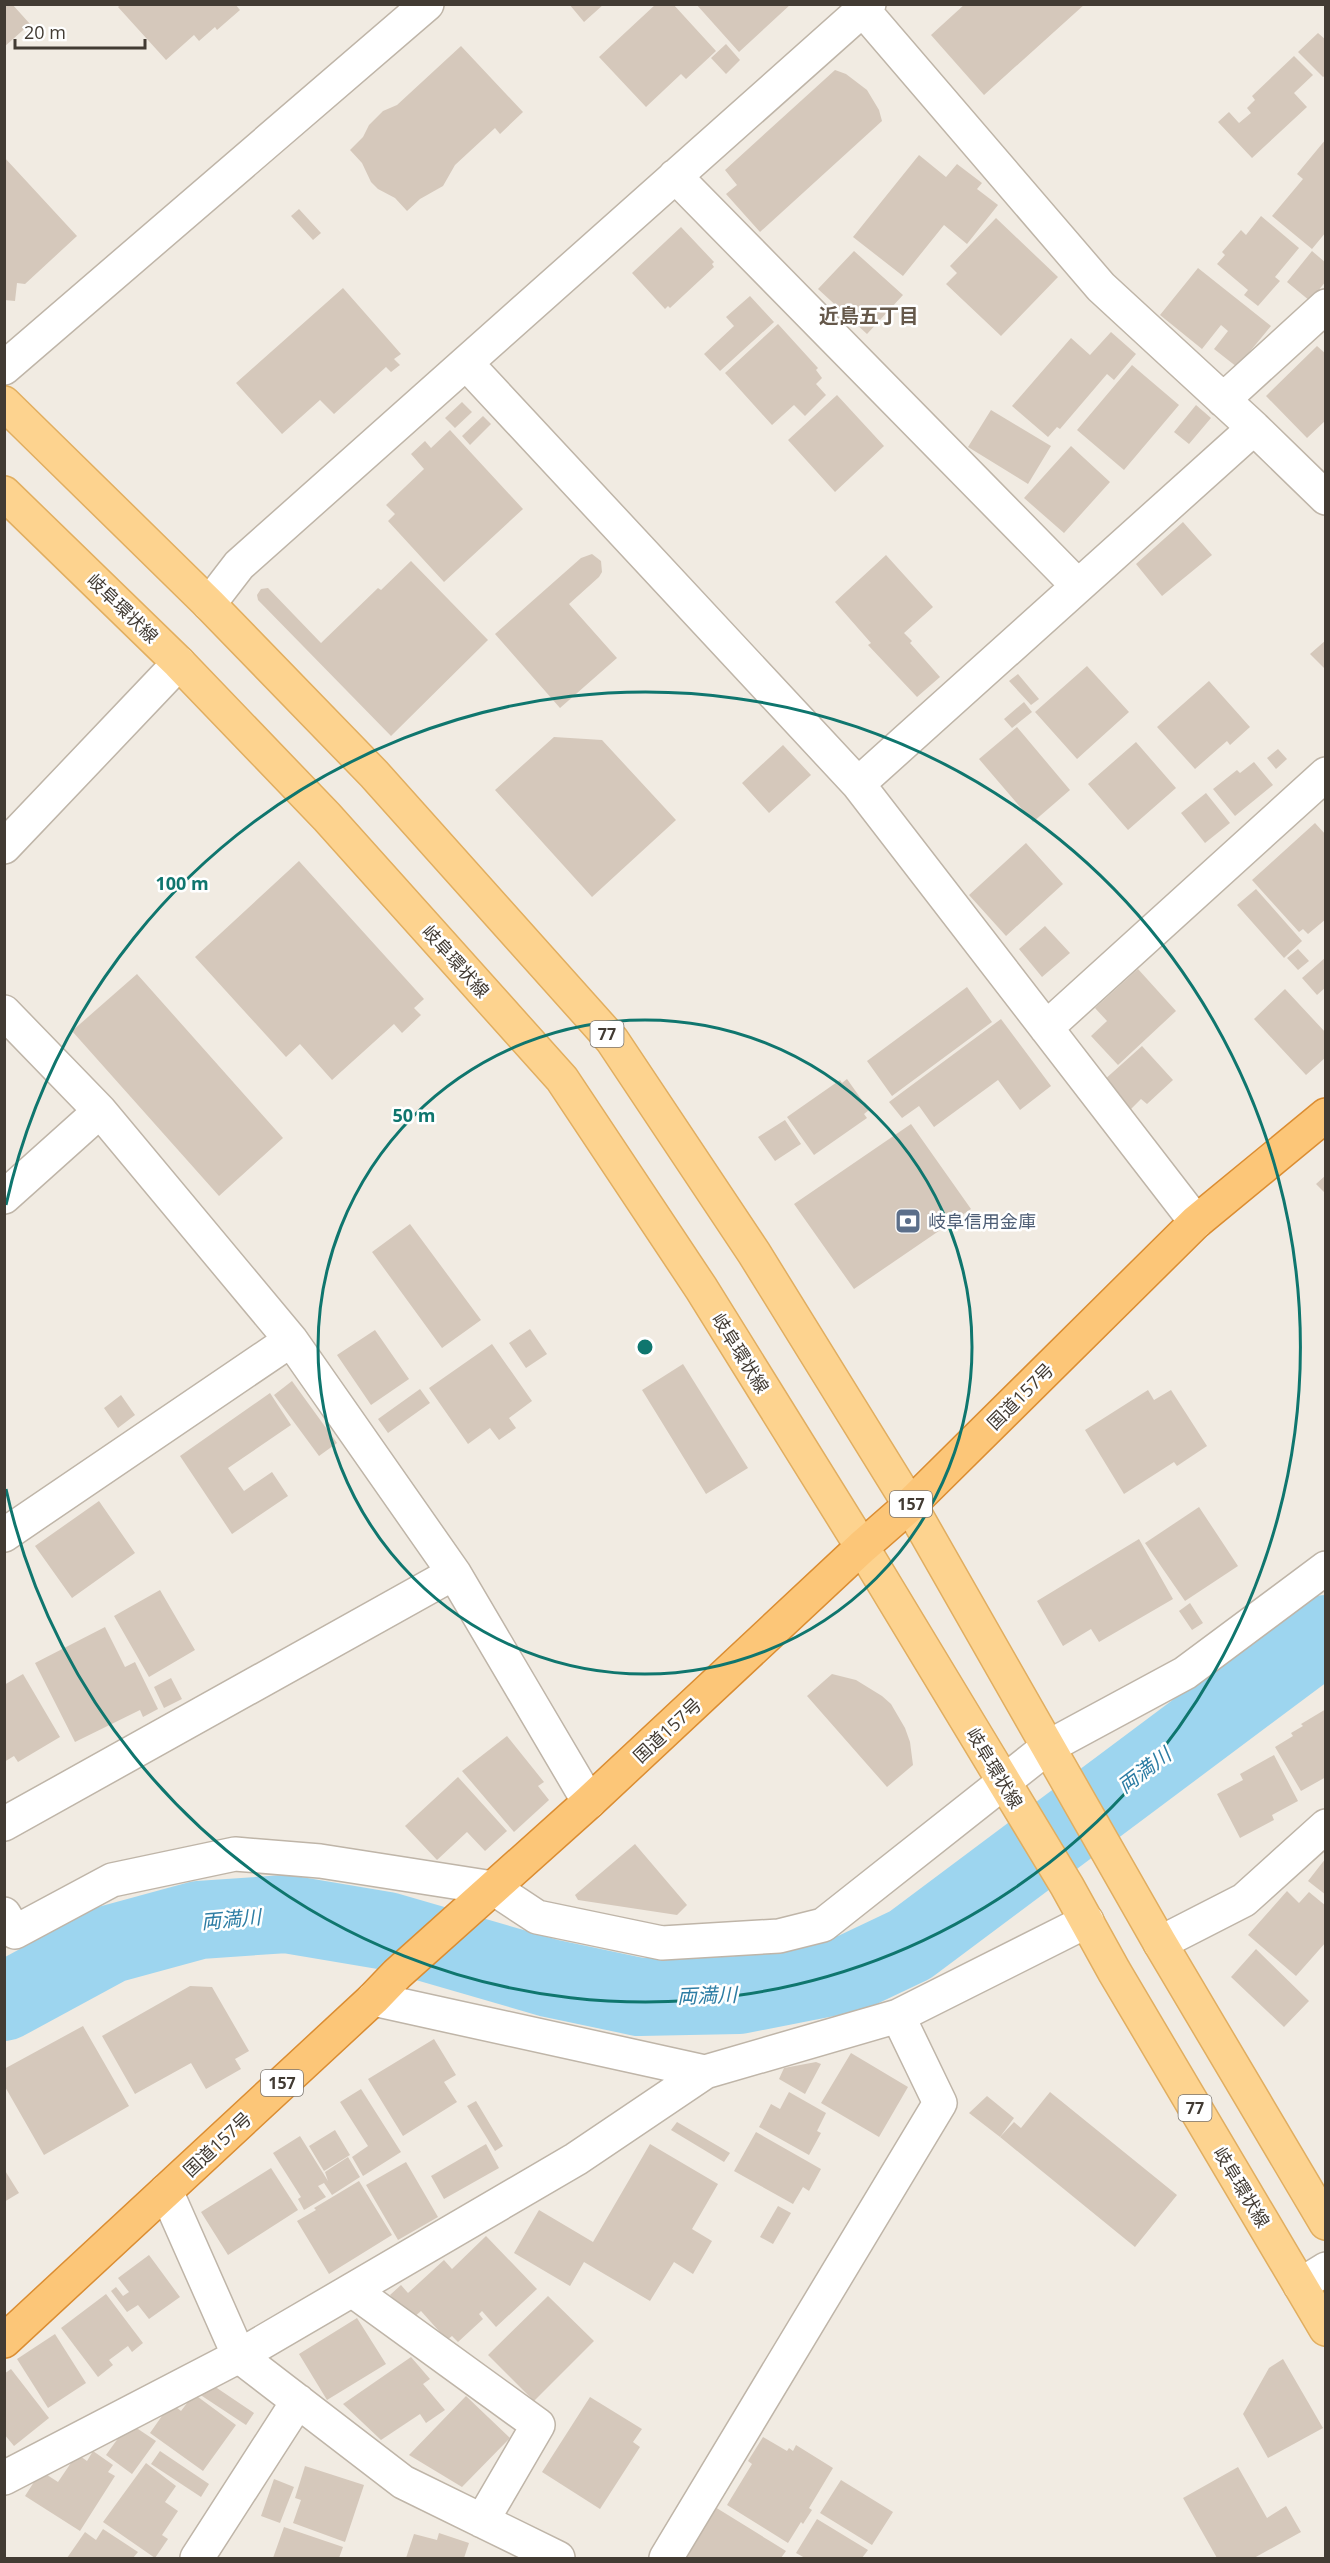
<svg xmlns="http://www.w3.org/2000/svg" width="1330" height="2563" font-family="'Open Sans','Noto Sans JP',sans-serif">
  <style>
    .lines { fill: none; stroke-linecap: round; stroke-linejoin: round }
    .river { stroke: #9dd5ef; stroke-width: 78 }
    .building { fill: #d5c8bb }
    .minor-casing { stroke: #bfb5a8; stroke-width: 36 }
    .tertiary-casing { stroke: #bfb5a8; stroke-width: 36 }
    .primary-casing { stroke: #e1ae60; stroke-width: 36 }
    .trunk-casing { stroke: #db8d32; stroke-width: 36 }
    .minor { stroke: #fff; stroke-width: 33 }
    .tertiary { stroke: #fff; stroke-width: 33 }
    .primary { stroke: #fdd38f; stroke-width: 33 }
    .trunk { stroke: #fcc678; stroke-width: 33 }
    .ring { fill: none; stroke: #0f766e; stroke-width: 3 }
    .labels { text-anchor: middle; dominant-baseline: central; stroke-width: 5; stroke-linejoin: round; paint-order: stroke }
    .shield { fill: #fff; stroke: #7b7670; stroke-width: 1.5 }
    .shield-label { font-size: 16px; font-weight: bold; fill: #423b33 }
    .street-label { font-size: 18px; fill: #423b33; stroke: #fff }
    .service-label { font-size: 18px; fill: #4e5e75; stroke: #fff; text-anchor: start }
    .neighbourhood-label { font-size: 20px; font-weight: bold; fill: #65584a; stroke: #fff }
    .water-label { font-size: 20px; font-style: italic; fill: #2d7da4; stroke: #fff }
    .centre { fill: #0f766e; stroke: #fff; stroke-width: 3 }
    .ring-label { font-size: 18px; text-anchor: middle; font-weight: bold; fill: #0f766e; stroke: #fff; stroke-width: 5; stroke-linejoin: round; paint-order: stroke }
  </style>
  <rect width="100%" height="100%" fill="#f1ebe2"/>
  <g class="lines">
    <!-- river -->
    <path class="river" d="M4 2002 111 1944 199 1920 286 1914 387 1931 549 1978 639 1997 739 1995 851 1973 910 1945 1326 1634"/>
  </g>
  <!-- building -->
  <path class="building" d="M4 4H12L30 24 4 47Z
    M121 4H235L240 10 217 30 215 27 199 41 194 35 166 60 118 7Z
    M569 4H604L584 22Z
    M656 4H673L716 51 686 79 681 74 646 107 599 57Z
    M696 4H791L739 52Z
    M965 4H1085L984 95 931 35Z
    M1318 33 1326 40V75L1323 77 1298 52Z
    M726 44 740 60 726 74 711 58Z
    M461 46 523 112 500 134 495 128 455 165 443 186 420 199 407 211 395 198 378 189 371 182 362 163 350 150 363 137 369 125 383 111 397 105Z
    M1294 56 1313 75 1294 93 1307 107 1252 158 1218 122 1229 112 1239 123 1251 113 1247 108 1255 100 1252 96Z
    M835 70 846 74 867 90 879 110 882 121 760 232 726 194 737 185 725 170Z
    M1326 139V232L1312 249 1272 216 1303 179 1297 174Z
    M919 155 946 177 957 164 982 183 977 189 998 205 967 244 944 225 903 276 853 237Z
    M4 157 77 236 25 284 17 283 15 301 4 300Z
    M299 209 321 233 313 240 291 216Z
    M1261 216 1299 248 1275 277 1280 281 1258 306 1244 295 1248 290 1217 264 1225 255 1222 252 1241 230 1246 235Z
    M996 218 1058 277 1001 336 946 284 957 273 950 266Z
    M681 227 714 262 712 264 714 267 670 308 668 306 665 309 632 273Z
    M854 251 903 295 867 334 818 289Z
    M1312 251 1326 263V281L1310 301 1287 282Z
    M1198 268 1271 326 1237 367 1214 349 1228 331 1221 325 1202 349 1160 315Z
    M343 288 401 354 394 359 400 365 391 372 386 367 334 414 320 400 282 434 236 383Z
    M750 296 774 322 720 371 704 354 734 326 726 317Z
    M778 324 818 368 816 370 822 378 816 384 826 395 805 416 794 405 772 425 725 373Z
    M1111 332 1136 354 1114 380 1107 374 1060 429 1057 427 1048 437 1012 406 1071 338 1090 355Z
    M1317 346 1326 354V420L1307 438 1266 396Z
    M1132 365 1179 405 1124 470 1077 430Z
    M837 395 884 446 835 492 788 440Z
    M462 402 472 412 455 428 445 418Z
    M1196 405 1211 418 1189 444 1174 432Z
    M991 410 1051 446 1028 484 968 447Z
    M483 416 491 424 470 445 462 436Z
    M450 430 523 509 444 582 388 521 395 514 386 505 424 469 411 454 425 441 431 448Z
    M1071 446 1110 482 1064 533 1024 498Z
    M1183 522 1212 555 1162 596 1136 564Z
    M592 554 601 561 602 572 599 577 569 604 617 658 560 708 495 634 581 558Z
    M886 555 933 607 904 633 912 641 910 643 940 677 917 697 868 645 871 643 835 602Z
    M411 561 488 640 391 736 258 600 257 595 261 589 268 588 321 643 378 588 381 590Z
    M1326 640V670L1310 654Z
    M1087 666 1129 712 1077 759 1035 712Z
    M1018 674 1039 699 1031 705 1009 681Z
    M1209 681 1250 727 1230 745 1227 741 1195 769 1157 727Z
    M1024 702 1032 712 1012 728 1004 719Z
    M1017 727 1070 790 1033 822 979 759Z
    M554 737 602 740 676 820 592 897 495 790Z
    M1136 742 1176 788 1128 830 1088 784Z
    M783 745 811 775 769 813 742 783Z
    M1278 749 1287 759 1276 769 1267 758Z
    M1254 762 1273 785 1235 816 1213 789 1237 770 1240 773Z
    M1206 793 1230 823 1205 843 1181 813Z
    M1315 823 1326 835V919L1308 934 1303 929 1299 932 1252 880Z
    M1026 843 1063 884 1006 936 969 895Z
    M299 861 424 999 414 1008 421 1015 402 1033 394 1024 332 1080 300 1044 286 1057 195 957Z
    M1256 889 1302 941 1284 958 1237 905Z
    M1045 926 1070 953 1042 977 1019 949Z
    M1298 949 1309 961 1298 970 1287 958Z
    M1326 957V987L1317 995 1302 978Z
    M1138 969 1176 1011 1118 1065 1091 1036 1107 1021 1095 1008Z
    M137 974 283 1138 219 1196 72 1031Z
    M967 987 992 1022 892 1096 867 1061Z
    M1285 989 1326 1033V1057L1306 1075 1254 1019Z
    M1001 1019 1051 1086 1020 1110 998 1080 934 1127 919 1106 902 1118 889 1102Z
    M1142 1046 1173 1080 1147 1104 1141 1099 1130 1110 1103 1081Z
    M847 1079 869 1110 864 1114 867 1118 814 1155 787 1117 840 1080 842 1083Z
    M785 1120 801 1144 775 1161 758 1137Z
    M911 1124 971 1209 854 1289 794 1204Z
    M1326 1175V1194L1316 1184Z
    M410 1224 481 1320 442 1348 372 1252Z
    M530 1329 547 1354 526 1368 509 1343Z
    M375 1330 409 1379 371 1405 337 1355Z
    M492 1344 532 1401 509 1418 516 1428 499 1440 490 1428 468 1444 429 1388Z
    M683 1364 748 1468 706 1494 642 1390Z
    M292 1381 337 1443 319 1456 274 1395Z
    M420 1389 430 1403 388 1433 378 1419Z
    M1148 1390 1154 1400 1171 1390 1207 1446 1177 1466 1174 1462 1124 1494 1085 1430Z
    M270 1393 291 1425 228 1468 244 1491 272 1472 288 1496 232 1534 180 1456Z
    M121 1395 135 1415 118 1428 104 1408Z
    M99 1501 135 1553 72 1598 35 1546Z
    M1199 1507 1238 1566 1185 1601 1145 1543Z
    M1139 1539 1173 1599 1099 1642 1091 1629 1063 1646 1037 1601Z
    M160 1590 195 1650 149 1677 114 1616Z
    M1190 1603 1203 1623 1192 1630 1179 1611Z
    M105 1627 125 1667 135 1662 158 1709 143 1717 140 1710 75 1742 35 1663Z
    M23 1674 60 1737 18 1762 14 1756 4 1762V1685Z
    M832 1674 856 1680 882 1696 891 1704 905 1728 910 1742 913 1765 887 1787 807 1696Z
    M171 1678 182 1699 164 1708 154 1687Z
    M1326 1709V1777L1301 1791 1275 1747 1293 1736 1291 1733 1303 1726 1301 1724Z
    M507 1736 544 1782 538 1786 549 1800 514 1832 462 1771Z
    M1274 1755 1298 1801 1272 1815 1274 1820 1240 1838 1217 1794 1243 1780 1240 1774Z
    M458 1777 507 1831 485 1851 467 1832 437 1860 405 1826Z
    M635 1844 687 1905 677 1915 578 1900 575 1895Z
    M1326 1858V1895L1308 1881Z
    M1287 1891 1299 1903 1309 1892 1326 1906V1942L1296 1976 1248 1935Z
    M1256 1949 1309 2001 1284 2027 1231 1977Z
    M190 1986 212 1987 249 2051 235 2059 241 2069 206 2089 191 2063 135 2094 102 2036Z
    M83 2026 129 2106 44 2155 4 2085V2069Z
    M434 2039 456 2075 444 2082 457 2102 403 2136 368 2079Z
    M851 2053 908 2087 879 2137 821 2103Z
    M816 2062 821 2064 805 2094 779 2079 784 2068Z
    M361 2089 401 2152 363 2176 352 2157 368 2146 340 2102Z
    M789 2092 826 2113 817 2131 821 2133 809 2155 759 2127 771 2104 780 2109Z
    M1050 2092 1177 2195 1135 2247 1000 2137 1014 2122 1021 2128Z
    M987 2096 1014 2118 1000 2137 969 2113Z
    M476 2101 503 2146 495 2151 467 2106Z
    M677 2122 730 2153 724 2162 671 2130Z
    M335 2130 350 2155 324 2171 309 2146Z
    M756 2132 821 2169 809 2191 803 2187 793 2204 734 2171Z
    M300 2136 328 2181 325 2172 348 2157 360 2177 332 2195 324 2183 318 2186 326 2197 304 2210 298 2199 301 2197 273 2153Z
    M486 2144 499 2168 444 2199 431 2176Z
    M650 2144 718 2184 692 2229 712 2241 693 2274 674 2262 650 2301 584 2262 570 2286 514 2253 539 2210 593 2242Z
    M406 2162 438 2217 398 2240 366 2185Z
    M271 2168 298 2210 228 2255 201 2212Z
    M4 2169 19 2193 4 2202Z
    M359 2181 392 2235 329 2274 297 2221 316 2210 314 2208Z
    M778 2206 791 2213 773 2244 760 2237Z
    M486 2236 537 2289 496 2327 482 2311 479 2314 483 2319 458 2342 452 2336 447 2340 421 2311 412 2319 390 2295 401 2285 408 2293 444 2260 452 2269Z
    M149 2255 180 2297 149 2319 138 2305 127 2312 111 2291 116 2287 123 2296 129 2292 118 2278Z
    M106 2294 143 2343 132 2352 128 2346 109 2360 113 2365 98 2377 61 2328Z
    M548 2296 594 2341 534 2401 488 2355Z
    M357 2318 386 2364 327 2400 299 2354Z
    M55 2334 86 2383 48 2408 17 2359Z
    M411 2357 430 2379 423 2384 445 2410 426 2423 420 2414 381 2440 343 2404Z
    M1283 2359 1323 2428 1268 2458 1243 2414 1269 2368Z
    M11 2369 49 2418 14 2446 4 2434V2374Z
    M208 2382 254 2413 246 2425 199 2394Z
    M194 2394 236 2425 203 2471 150 2433 171 2403 181 2411Z
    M466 2396 510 2438 462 2487 409 2455Z
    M590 2397 642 2429 633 2442 640 2447 600 2509 542 2472Z
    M129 2423 156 2441 132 2474 106 2455Z
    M763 2437 787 2451 789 2448 793 2451 796 2445 833 2468 809 2508 812 2510 803 2524 801 2522 788 2543 727 2505 752 2464 748 2461Z
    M93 2451 113 2465 108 2472 115 2476 80 2531 25 2496 41 2471 58 2482 77 2454 87 2461Z
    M160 2451 209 2484 201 2497 151 2464Z
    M146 2463 176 2486 165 2502 178 2511 162 2535 168 2539 155 2558 103 2522Z
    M305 2466 364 2485 345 2542 293 2523 301 2500 295 2498Z
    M1238 2467 1267 2518 1286 2506 1301 2532 1254 2558H1217L1183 2498Z
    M274 2479 294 2487 280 2523 261 2516Z
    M841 2480 893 2512 872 2545 820 2513Z
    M715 2507 786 2551 781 2558H683Z
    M817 2519 868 2550 862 2558H805L796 2553Z
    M284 2527 343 2547 339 2558H273Z
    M103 2529 138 2552 133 2558H67L85 2532 96 2540Z
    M439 2533 469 2543 464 2558H406L414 2534 437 2540Z"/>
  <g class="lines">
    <!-- minor casing -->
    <g class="minor-casing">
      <path id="minor" d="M858 4 1101 287 1254 428 1326 498
        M675 176 1078 586
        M466 363 858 784 1196 1222
        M1223 400 1326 306
        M209 604 239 565 869 4
        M858 784 1254 428
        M4 847 179 663
        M4 1012 100 1111 291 1340 454 1573 589 1802
        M1046 1028 1326 774
        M4 1197 100 1111
        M4 1535 291 1340
        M4 1824 454 1573
        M4 1914 15 1932 112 1880 235 1854 320 1861 493 1888 537 1917 662 1943 779 1936 823 1925 1048 1747 1185 1673 1326 1568
        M1160 1943 1244 1900 1326 1826
        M373 1999 705 2072 898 2016 1087 1921
        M166 2191 239 2356 403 2482 558 2558
        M1300 2285 1326 2269
        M352 2290 538 2425 482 2521
        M4 2478 239 2356 576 2159 705 2072
        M197 2558 298 2401
        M666 2558 940 2103 898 2016"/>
    </g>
    <!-- tertiary casing -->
    <g class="tertiary-casing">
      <path id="tertiary" d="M4 368 427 4"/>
    </g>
    <!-- primary casing -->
    <g class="primary-casing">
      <path id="primary" d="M4 403 209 604 374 774 612 1040 754 1253 910 1505 1160 1943 1326 2223
        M4 493 179 663 327 817 562 1079 701 1288 862 1547 1067 1886 1114 1971 1326 2329"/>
    </g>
    <!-- trunk casing -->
    <g class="trunk-casing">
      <path id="trunk" d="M4 2341 373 1999 397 1974 589 1802 862 1547 910 1505 1196 1222 1326 1115"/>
    </g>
    <!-- minor -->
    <use href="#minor" class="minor"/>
    <!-- tertiary -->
    <use href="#tertiary" class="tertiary"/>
    <!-- primary -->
    <use href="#primary" class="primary"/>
    <!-- trunk -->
    <use href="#trunk" class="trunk"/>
  </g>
  <!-- distance rings -->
  <g class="ring">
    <circle cx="645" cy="1347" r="327"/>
    <path d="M6 1205A655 655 0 1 1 6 1489"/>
  </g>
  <!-- icons -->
  <defs>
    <g id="bank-square" transform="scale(1.35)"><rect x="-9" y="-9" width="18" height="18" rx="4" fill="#5c6f8a" stroke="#fff"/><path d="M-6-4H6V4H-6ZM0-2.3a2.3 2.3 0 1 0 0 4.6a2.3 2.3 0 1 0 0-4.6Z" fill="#fff"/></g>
  </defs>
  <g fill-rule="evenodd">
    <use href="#bank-square" x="908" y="1221"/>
  </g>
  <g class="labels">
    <!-- shield labels -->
    <g class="shield">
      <rect x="590.5" y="1021" width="33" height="26" rx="4.5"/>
      <rect x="890" y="1491" width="42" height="26" rx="4.5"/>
      <rect x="261" y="2070" width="42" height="26" rx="4.5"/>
      <rect x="1178.5" y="2095" width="33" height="26" rx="4.5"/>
    </g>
    <g class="shield-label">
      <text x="607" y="1034">77</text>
      <text x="911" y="1504">157</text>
      <text x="282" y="2083">157</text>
      <text x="1195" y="2108">77</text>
    </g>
    <!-- street labels -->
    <g class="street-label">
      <text transform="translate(123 608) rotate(44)">岐阜環状線</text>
      <text transform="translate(456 961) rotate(48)">岐阜環状線</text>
      <text transform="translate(741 1353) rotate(58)">岐阜環状線</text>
      <text transform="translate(1020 1396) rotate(-45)">国道157号</text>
      <text transform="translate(667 1730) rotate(-43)">国道157号</text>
      <text transform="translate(995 1768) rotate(59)">岐阜環状線</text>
      <text transform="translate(217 2144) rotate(-43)">国道157号</text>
      <text transform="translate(1242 2187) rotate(59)">岐阜環状線</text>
    </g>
    <!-- service labels -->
    <g class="service-label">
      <text x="928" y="1221">岐阜信用金庫</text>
    </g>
    <!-- neighbourhood labels -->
    <g class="neighbourhood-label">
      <text x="869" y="315">近島五丁目</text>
    </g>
    <!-- water labels -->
    <g class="water-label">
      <text transform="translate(1144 1770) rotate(-37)">両満川</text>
      <text transform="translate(231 1919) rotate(-5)">両満川</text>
      <text transform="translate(707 1995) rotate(-2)">両満川</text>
    </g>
  </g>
  <circle cx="645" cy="1347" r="9" class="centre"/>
  <g class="ring-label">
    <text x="182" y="890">100 m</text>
    <text x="414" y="1122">50 m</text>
  </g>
  <!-- border -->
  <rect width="1330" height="2563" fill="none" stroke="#423b33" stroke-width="12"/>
  <!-- scale -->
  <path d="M15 39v9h130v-9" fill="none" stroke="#423b33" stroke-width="3"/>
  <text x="24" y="39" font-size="18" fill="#423b33" stroke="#ffffff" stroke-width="4.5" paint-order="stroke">20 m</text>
</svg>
